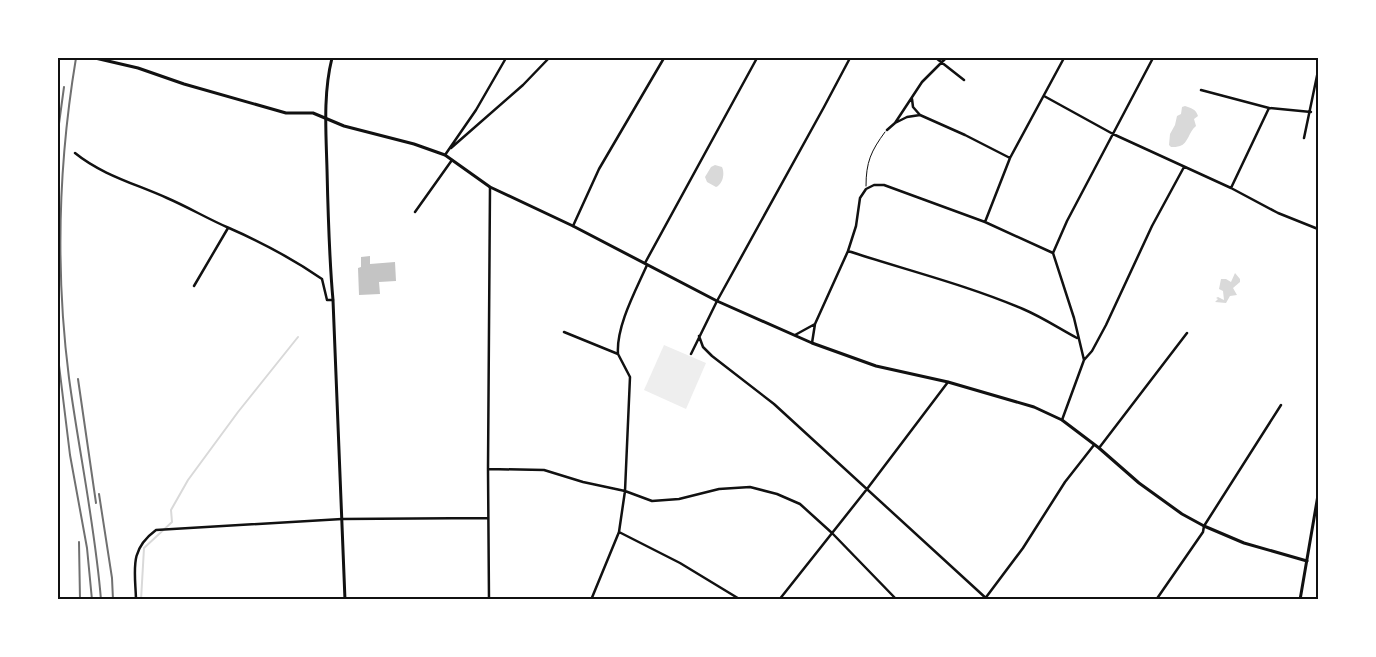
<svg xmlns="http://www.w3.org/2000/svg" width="1376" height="657" font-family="'Noto Serif',serif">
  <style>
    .green { fill: #eee }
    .water { fill: #d9d9d9 }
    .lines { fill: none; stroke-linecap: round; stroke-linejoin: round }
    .stream { stroke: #d9d9d9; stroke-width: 2 }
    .building { fill: #c4c4c4 }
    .path { stroke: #111; stroke-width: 1 }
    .minor { stroke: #111; stroke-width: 2.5 }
    .tertiary { stroke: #111; stroke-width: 3 }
    .secondary { stroke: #111; stroke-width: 3 }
    .rail { stroke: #707070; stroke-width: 2 }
    .neatline { fill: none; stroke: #111; stroke-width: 2 }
  </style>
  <rect width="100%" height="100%" fill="#fff"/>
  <!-- green -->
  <path class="green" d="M664 345 706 363 686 409 644 390Z"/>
  <!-- water -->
  <path class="water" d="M1185 106C1191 108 1196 109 1198 116L1194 119 1196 126C1189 131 1188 144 1180 146 1177 147 1174 147 1171 147L1169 145 1170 134 1175 125 1177 116 1181 114 1182 107Z
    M715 165 722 167C725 173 723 184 716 187L707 182 705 177 711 167Z
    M1235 273 1240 279V282L1233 288 1237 295 1230 296 1226 303 1215 302 1218 299 1216 298 1218 297 1224 300 1223 291 1219 289 1221 279H1226L1231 282Z"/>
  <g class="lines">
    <!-- stream -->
    <path class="stream" d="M141 600 144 548 172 522 171 510 188 480 238 412 298 337"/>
  </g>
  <!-- building -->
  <path class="building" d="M370 256V264L395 262 396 281 379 282 380 294 359 295 358 268 361 267V257Z"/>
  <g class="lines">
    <!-- path -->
    <path class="path" d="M866 186C866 162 871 151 885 132"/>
    <!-- minor -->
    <path class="minor" d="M936 58 964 80
      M1201 90 1269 108 1311 112
      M1044 96 1113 134 1231 188 1278 213 1318 229
      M912 99 913 107 920 115
      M895 123 907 117 920 115 965 135 1010 158
      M887 130 895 123 922 82 946 58
      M1304 138 1318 71
      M451 148 523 85 549 58
      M75 153C102 175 136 184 167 198 188 207 208 219 229 228 261 242 293 259 322 279L327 300H333
      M445 155 476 110 506 58
      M1231 188 1269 108
      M415 212 452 160
      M985 222 1010 158 1064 58
      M573 226 599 169 664 58
      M848 251C906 270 967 285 1023 309 1042 317 1060 329 1077 338
      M1053 253 1067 221 1153 58
      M645 263 757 58
      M194 286 228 228
      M564 332 618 354 630 377 625 491 619 532 591 600
      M795 335 815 324
      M699 336 703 347 712 356 774 404 988 600
      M812 343 815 324 848 251 856 226 860 198 866 189 874 185H884L985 222 1053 253 1074 318 1084 360
      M618 354C616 326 636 290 647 265
      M691 354 717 301 824 107 850 58
      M1062 420 1084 360 1092 351 1106 325 1152 226 1184 167
      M1099 448 1187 333
      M488 469 544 470 583 482 625 491 652 501 679 499 719 489 750 487 777 494 800 504 832 533 897 600
      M619 532 680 563 741 600
      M136 599C135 569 129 550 156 530L342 519 488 518
      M489 600 488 469 490 187
      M779 600 867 489 948 382
      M984 600 1023 548 1065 482 1094 445
      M1156 600 1203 532 1204 526 1281 405"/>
    <!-- tertiary -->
    <path class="tertiary" d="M95 58 138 68 184 84 286 113H313L344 126 414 144 445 155 490 187 573 226 717 301 812 343 876 366 948 382 1034 407 1062 420 1099 448 1139 483 1182 514 1204 526 1244 543 1307 561"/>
    <!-- secondary -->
    <path class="secondary" d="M332 58C323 94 326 132 327 169 328 213 329 257 333 300L345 600
      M1300 600 1318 495"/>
    <!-- rail -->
    <path class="rail" d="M76 58C58 166 55 269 69 378 79 452 95 525 101 600
      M58 131 64 87
      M58 357 70 455 87 548 92 600
      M78 379 96 503
      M99 494 112 578 113 600
      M79 542 80 600"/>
  </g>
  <!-- border -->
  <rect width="1376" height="657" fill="none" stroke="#ffffff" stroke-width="118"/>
  <rect x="59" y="59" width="1258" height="539" class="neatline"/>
</svg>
